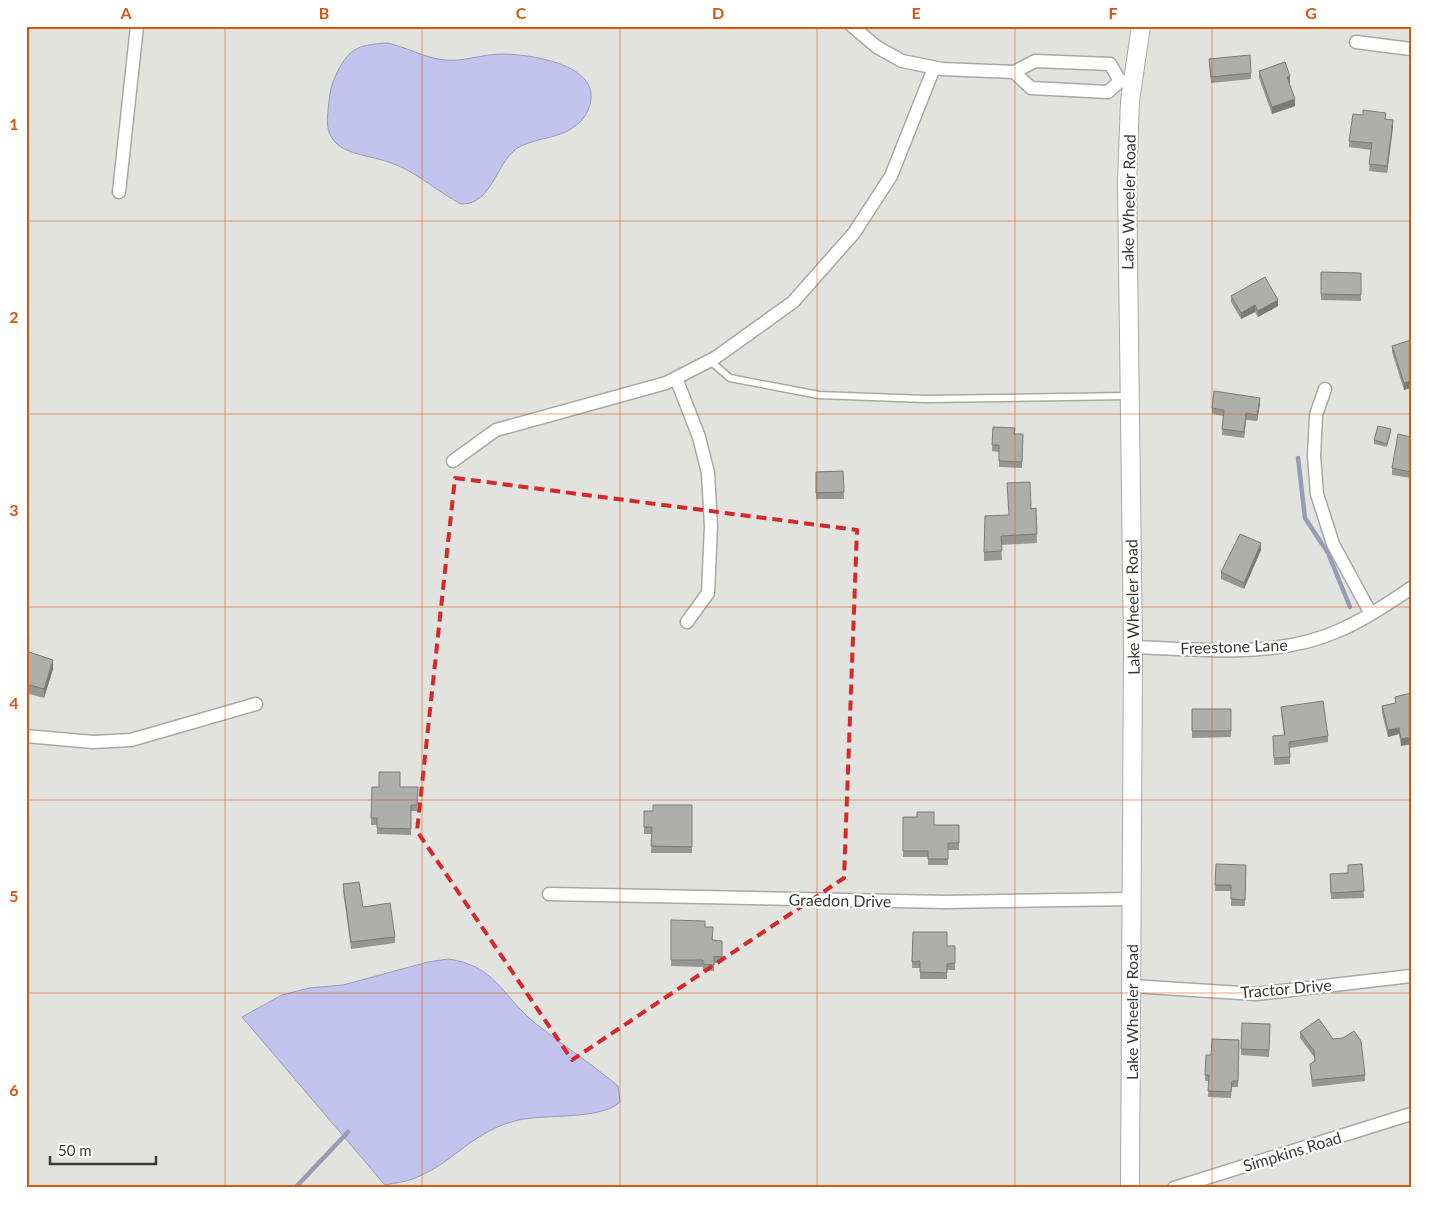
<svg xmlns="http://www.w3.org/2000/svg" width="1437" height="1214" font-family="Lato,sans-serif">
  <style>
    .water { fill: #c2c3ed; stroke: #999ab7 }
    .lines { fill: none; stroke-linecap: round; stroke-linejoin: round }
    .stream { stroke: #999ab7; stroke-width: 4.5 }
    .lane-casing { stroke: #a8a8a4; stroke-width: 9 }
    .street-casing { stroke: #a8a8a4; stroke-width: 15 }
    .secondary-casing { stroke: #a8a8a4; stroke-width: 20 }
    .lane { stroke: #fff; stroke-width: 6 }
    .street { stroke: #fff; stroke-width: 12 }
    .secondary { stroke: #fff; stroke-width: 18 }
    .wall { fill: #969693 }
    .shaded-wall { fill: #7a7a78 }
    .building { fill: #aeafab; stroke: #7a7a78 }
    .marked { fill: none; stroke: #d62828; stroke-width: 4; stroke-dasharray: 10 6; stroke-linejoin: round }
    .grid { fill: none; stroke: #d75610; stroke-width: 1; stroke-opacity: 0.55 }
    .labels { text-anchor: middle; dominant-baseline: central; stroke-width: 4.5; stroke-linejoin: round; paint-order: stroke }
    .street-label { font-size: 16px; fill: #3a3a38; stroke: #fff }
    .neatline { fill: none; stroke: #d75610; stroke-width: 2 }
    .grid-label { font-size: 16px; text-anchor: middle; font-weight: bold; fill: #d75610 }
  </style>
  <rect width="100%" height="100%" fill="#e2e3df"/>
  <!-- water -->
  <path class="water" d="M387 43C407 47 424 58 445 60 463 62 483 54 502 54 527 54 595 63 591 99 590 110 584 120 574 127 559 138 538 138 521 146 496 158 494 205 461 204 440 193 421 176 399 166 367 151 321 159 328 111 329 100 330 88 335 77 348 49 356 45 387 43Z
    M448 959C495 965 502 996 535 1023 560 1043 587 1061 612 1081L618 1086 620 1102C601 1120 545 1114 519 1120 473 1130 454 1163 415 1178 406 1182 395 1183 385 1185L242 1017 282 995 309 988 343 985 428 962Z"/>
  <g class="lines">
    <!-- stream -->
    <path class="stream" d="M1298 458 1305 518 1328 553 1350 607
      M295 1188 348 1132"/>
    <!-- lane casing -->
    <g class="lane-casing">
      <path id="lane" d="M709 360 730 378 819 395 925 399 1128 396"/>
    </g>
    <!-- street casing -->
    <g class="street-casing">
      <path id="street" d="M852 26 877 47 902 61 942 69 1014 72 1035 61 1110 64 1120 81
        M1356 42 1411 49
        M1014 72 1031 88 1108 92 1120 81 1128 82
        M119 192 137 26
        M676 378 699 437 708 473 711 526 708 593 687 622
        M1325 389 1316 415 1314 456 1317 494 1333 544 1371 614
        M453 461 496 430 666 383 715 358 793 302 854 233 891 176 934 68
        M1133 647C1200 649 1275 659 1338 631 1364 620 1388 604 1411 588
        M26 736 93 742 131 740 256 704
        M549 894 945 902 1131 899
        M1132 986 1256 994 1411 976
        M1174 1188 1411 1114"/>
    </g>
    <!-- secondary casing -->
    <g class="secondary-casing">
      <path id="secondary" d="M1130 1188 1133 647 1127 182 1130 101 1141 26"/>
    </g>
    <!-- lane -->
    <use href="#lane" class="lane"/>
    <!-- street -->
    <use href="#street" class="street"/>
    <!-- secondary -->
    <use href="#secondary" class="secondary"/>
  </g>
  <!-- wall -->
  <path class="wall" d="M1209 59 1251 73V79L1211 83Z
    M1259 71 1290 83H1289L1295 106 1272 114 1259 78Z
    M1386 119 1393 127 1387 173 1369 171 1371 150 1349 147V141Z
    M1321 272 1361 273V301L1321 300Z
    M1231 296 1278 306 1258 317 1255 312 1241 319 1231 302Z
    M1411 340 1404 390 1392 352V346Z
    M1260 404 1257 421 1246 420 1244 438 1222 435 1223 416 1212 414V408Z
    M993 427 1015 434H1023L1022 468 999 467V452L992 451Z
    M1391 432 1387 447 1374 444V440Z
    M1411 437V478L1392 475V468Z
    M843 471 844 499H816V472Z
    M1036 508 1037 543 1001 545 1002 560 984 561V552L1031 509Z
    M1261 550 1244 589 1221 579V572Z
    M26 637 29 647 28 652 53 669 44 698 26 693Z
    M1411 693V744L1401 746 1399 734 1388 737 1382 713V706L1395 703V697Z
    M1281 707 1328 736V742L1290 748V764L1274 765 1273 736H1284L1281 713Z
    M1192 709H1231V737L1192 738Z
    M372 787H418L417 811H411V835L377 834V825H371Z
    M692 805V853H651L652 834H644V811H653Z
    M903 817 934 825H959V850H948V865H928V857H903Z
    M1216 864 1246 865 1245 906H1231V891H1215Z
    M1362 864 1364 898 1331 899 1330 881 1348 873Z
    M343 884 363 907 395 937V943L351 949 343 891Z
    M671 920 705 927 713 940 722 941V963H714V971H703V967L671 966Z
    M913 932 947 946H955V970H947V979H920V968H912Z
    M1270 1024 1269 1057 1241 1055V1049Z
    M1300 1032 1333 1039 1365 1075V1081L1312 1087 1310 1064 1314 1061V1057L1300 1038Z
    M1239 1040 1238 1087H1232L1231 1098 1208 1097 1209 1081H1205L1206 1055H1211Z"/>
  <!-- shaded-wall -->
  <path class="shaded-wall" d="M1290 76V83L1287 84V77Z
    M1295 99V106L1272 114V107Z
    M1393 120V127L1387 173V166Z
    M1278 300V306L1258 317V311Z
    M1255 305V312L1241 319V313Z
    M1411 381V388L1404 390V383Z
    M1260 398V404L1257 421V415Z
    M1246 413V420L1244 438V432Z
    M1261 543V550L1244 589V583Z
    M29 638V647L26 657V647Z
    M53 660V669L44 698V689Z
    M1399 728V734L1388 737V730Z
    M1411 737V744L1401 746V739Z"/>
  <!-- building -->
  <path class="building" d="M1250 55 1251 73 1211 77 1209 59Z
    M1285 62 1290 76 1287 77 1295 99 1272 107 1259 71Z
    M1363 110 1386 113 1385 119 1393 120 1387 166 1369 164 1372 143 1349 141 1353 114 1363 115Z
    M1321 272 1361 273V295L1321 294Z
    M1265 277 1278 300 1258 311 1255 305 1241 313 1231 296Z
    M1411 340V381L1404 383 1392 346Z
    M1214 391 1260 398 1257 415 1246 413 1244 432 1222 429 1224 410 1212 408Z
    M1378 426 1391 429 1387 444 1374 440Z
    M993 427 1015 428 1014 434H1023L1022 462 999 461V445H992Z
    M1398 434 1411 437V472L1392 468Z
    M843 471 844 492 816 493V472Z
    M1030 482 1031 509 1036 508 1037 534 1001 536 1002 551 984 552 985 516 1009 515 1007 483Z
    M1240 534 1261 543 1244 583 1221 572Z
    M26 637 29 638 26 647Z
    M26 651 53 660 44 689 26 684Z
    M1411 693V737L1401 739 1399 728 1388 730 1382 706 1396 703 1395 697Z
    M1323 701 1328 736 1289 742 1290 757 1274 758 1273 736 1285 735 1281 707Z
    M1192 709H1231V731H1192Z
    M379 772H400V787H418L417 805H411V829L377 828V818H371L372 787H379Z
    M653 805H692V847L651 846 652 827H644V811H653Z
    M917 812H934V825H959V843H948V859H928V851H903V817H917Z
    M1216 864 1246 865 1245 900 1231 899V885H1215Z
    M1362 864 1364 891 1331 893 1330 874 1348 873V865Z
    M359 882 363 907 390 903 395 937 351 942 343 884Z
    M671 920 705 921V927H713L712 940 722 941V957L714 956V965L703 964V960H671Z
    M913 932H947V946H955V963L947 964V973L920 972V961L912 962Z
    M1319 1019 1333 1039 1343 1038 1354 1031 1361 1041 1365 1075 1312 1080 1310 1064 1315 1061 1314 1051 1300 1032Z
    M1242 1023 1270 1024 1269 1050 1241 1049Z
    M1212 1039 1239 1040 1238 1081H1232L1231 1092 1208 1091 1209 1075H1205L1206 1055H1211Z"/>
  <!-- marked area -->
  <path class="marked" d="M455 478 857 530 844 878 572 1060 417 831Z"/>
  <!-- grid -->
  <path class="grid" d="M225 26V1188M422 26V1188M620 26V1188M817 26V1188M1015 26V1188M1212 26V1188M26 221H1411M26 414H1411M26 607H1411M26 800H1411M26 993H1411"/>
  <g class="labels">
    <!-- street labels -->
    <g class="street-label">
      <text transform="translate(1128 202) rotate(-89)">Lake Wheeler Road</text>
      <text transform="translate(1132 607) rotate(-91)">Lake Wheeler Road</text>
      <text transform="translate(1234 646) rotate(-2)">Freestone Lane</text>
      <text transform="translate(840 900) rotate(1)">Graedon Drive</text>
      <text transform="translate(1286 988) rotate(-5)">Tractor Drive</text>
      <text transform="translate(1131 1012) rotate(-90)">Lake Wheeler Road</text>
      <text transform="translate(1292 1151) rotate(-17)">Simpkins Road</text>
    </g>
  </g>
  <!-- border -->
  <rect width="1437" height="1214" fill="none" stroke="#ffffff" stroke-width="55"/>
  <!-- scale -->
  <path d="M50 1156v8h106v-8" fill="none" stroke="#3a3a38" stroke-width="2.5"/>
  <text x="58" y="1156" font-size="15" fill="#3a3a38" stroke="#ffffff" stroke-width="4" paint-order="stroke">50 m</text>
  <rect x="28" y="28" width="1382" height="1158" class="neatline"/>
  <g class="grid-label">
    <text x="126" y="19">A</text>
    <text x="324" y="19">B</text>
    <text x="521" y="19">C</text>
    <text x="718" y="19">D</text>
    <text x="916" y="19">E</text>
    <text x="1113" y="19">F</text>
    <text x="1311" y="19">G</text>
    <text x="14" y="130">1</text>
    <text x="14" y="323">2</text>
    <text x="14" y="516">3</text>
    <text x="14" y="709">4</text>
    <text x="14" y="902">5</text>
    <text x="14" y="1096">6</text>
  </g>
</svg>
